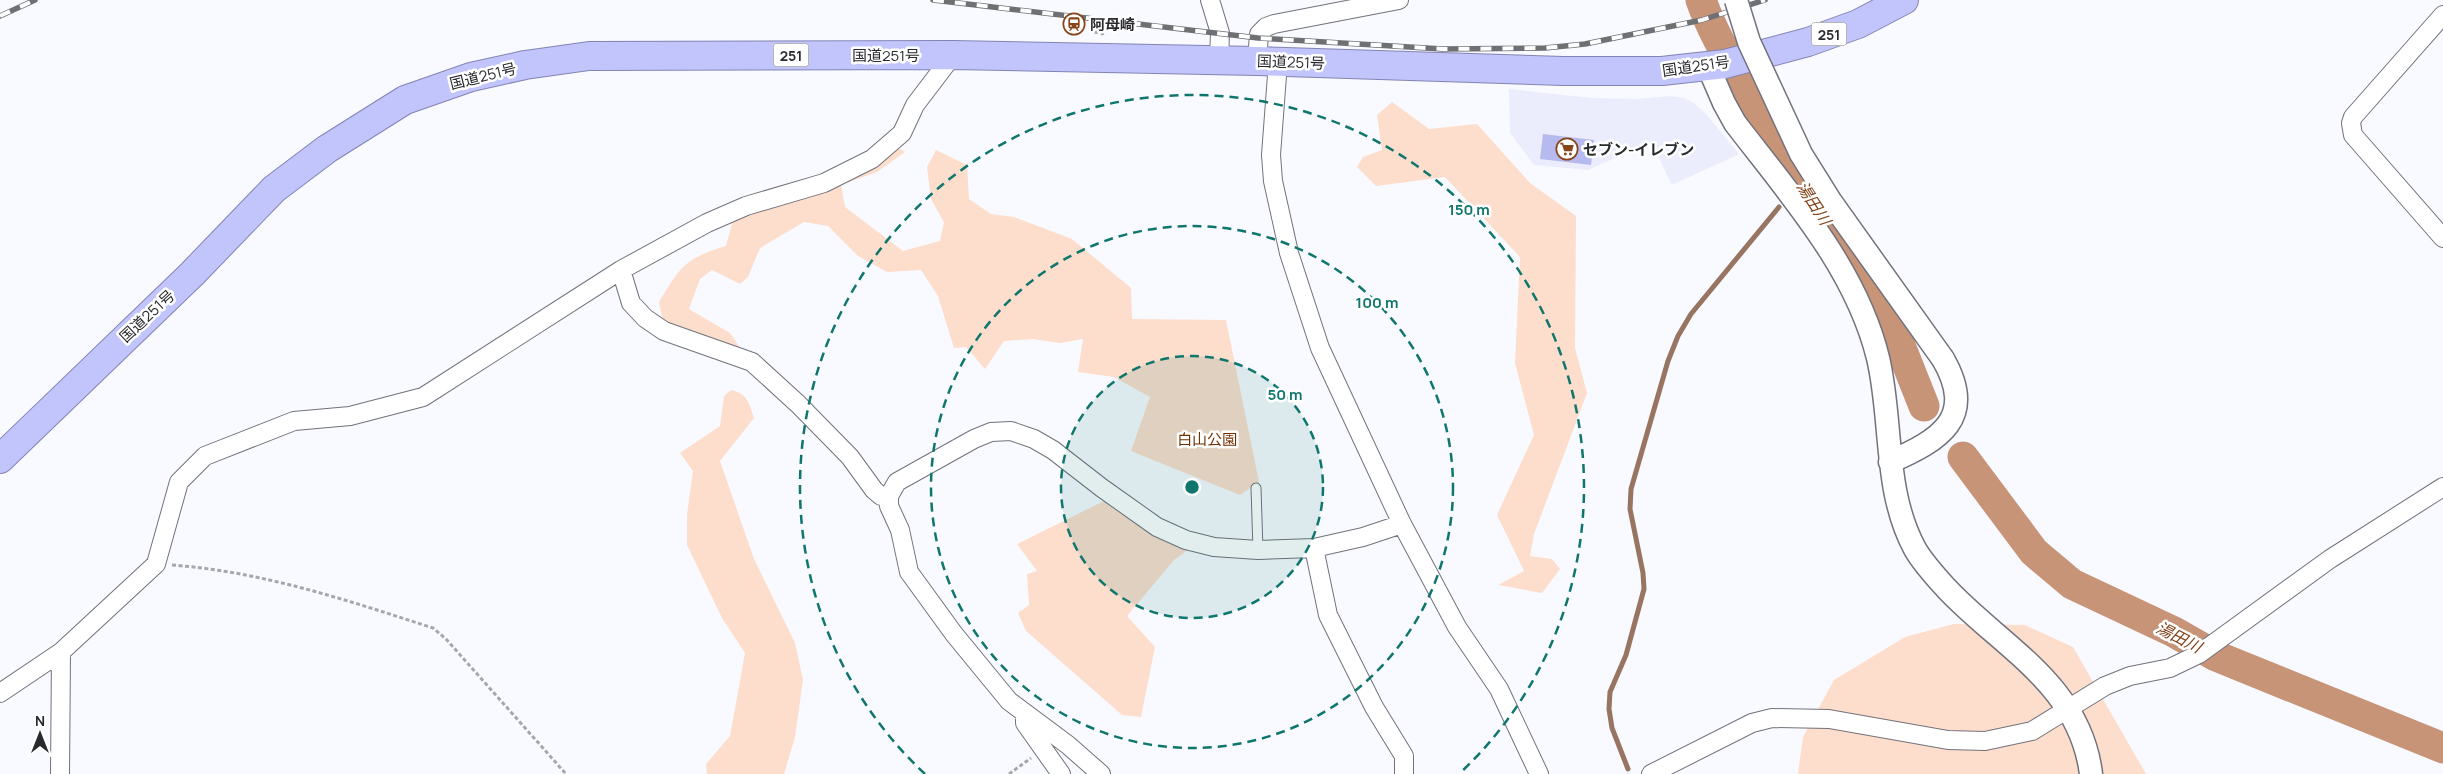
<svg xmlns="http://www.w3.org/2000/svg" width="2443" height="774" font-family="Manrope,'Noto Sans JP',sans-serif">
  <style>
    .built { fill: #ebedfc }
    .green { fill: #fdddcc }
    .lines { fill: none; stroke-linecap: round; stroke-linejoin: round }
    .stream { stroke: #987462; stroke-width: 5 }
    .river { stroke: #c79478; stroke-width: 31 }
    .building { fill: #b7baee }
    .service-casing { stroke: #71727c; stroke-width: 11 }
    .minor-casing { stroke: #71727c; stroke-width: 20 }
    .tertiary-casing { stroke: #71727c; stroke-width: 25 }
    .trunk-casing { stroke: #8284b3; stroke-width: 30 }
    .path { stroke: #a6a7ac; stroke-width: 3; stroke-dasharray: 4 2.5; stroke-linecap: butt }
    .service { stroke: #fff; stroke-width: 9 }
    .minor { stroke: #fff; stroke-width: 18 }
    .tertiary { stroke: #fff; stroke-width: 22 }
    .trunk { stroke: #c2c4fc; stroke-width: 28 }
    .rail-casing { stroke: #6f7074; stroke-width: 5.5 }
    .rail { stroke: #fff; stroke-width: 4; stroke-dasharray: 11; stroke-linecap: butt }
    .tertiary-bridge-casing { stroke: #71727c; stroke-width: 25; stroke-linecap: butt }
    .tertiary-bridge { stroke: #fff; stroke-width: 22 }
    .ring { fill: none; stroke: #0f766e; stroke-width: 2.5; stroke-dasharray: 9 6 }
    .labels { text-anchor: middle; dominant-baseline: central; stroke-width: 5; stroke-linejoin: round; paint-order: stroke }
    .shield { fill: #fff; stroke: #696a6d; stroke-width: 1 }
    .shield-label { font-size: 14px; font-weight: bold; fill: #292a2e }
    .poi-label { font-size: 15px; font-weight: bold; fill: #292a2e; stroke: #fff; text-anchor: start }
    .street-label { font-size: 15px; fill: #292a2e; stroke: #fff }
    .park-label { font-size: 15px; fill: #703102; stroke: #fff }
    .water-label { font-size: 16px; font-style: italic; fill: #814118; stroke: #fff }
    .centre { fill: #0f766e; stroke: #fff; stroke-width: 2.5 }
    .ring-label { font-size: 15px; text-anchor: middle; font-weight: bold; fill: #0f766e; stroke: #fff; stroke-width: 5; stroke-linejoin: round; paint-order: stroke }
  </style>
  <rect width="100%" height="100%" fill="#f9faff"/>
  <!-- built -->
  <path class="built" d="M1509 89 1592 98 1637 99 1670 96 1684 98 1694 103 1705 113 1739 154 1672 185 1651 142 1588 170 1534 165 1510 133Z"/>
  <!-- green -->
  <path class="green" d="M1392 102 1429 129 1477 124 1530 183 1576 216 1575 348 1587 393 1534 534 1530 556 1552 559 1560 569 1542 593 1498 585 1524 571 1497 515 1534 435 1515 363 1520 257 1445 177 1376 186 1357 167 1363 157 1382 150 1377 115Z
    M897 147 905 152 877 172 841 185 845 207 903 251 940 241 944 222 931 199 927 167 936 150 967 165 969 199 991 214 1014 217 1072 239 1131 288 1132 319 1226 320 1259 482 1240 495 1131 451 1150 397 1114 377 1078 372 1083 339 1060 343 1033 339 1004 341 985 369 966 347 954 348 938 296 921 270 887 272 858 256 828 226 804 222 760 248 748 277 740 284 712 270 700 279 689 309 730 333 743 352 677 329 662 317 659 302C681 266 684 259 726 246L734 216Z
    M731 390C747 393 749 403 754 418L720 461 754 559 795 643 803 680 795 737 784 774H707L706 764 730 736 745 653 722 618 687 545V515L693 471 680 453 720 426 724 396Z
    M1108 499 1192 547 1174 560 1127 616 1155 647 1141 717 1122 715 1026 631 1018 613 1029 605 1027 574 1037 571 1017 544Z
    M1954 624 2025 625 2073 647 2146 774H1798L1803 737 1834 680 1905 637Z"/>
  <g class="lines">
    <!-- stream -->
    <path class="stream" d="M1628 769 1612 728 1609 709 1610 692 1626 655 1644 589 1643 573 1630 509 1631 489 1668 361 1678 336 1691 314 1779 207"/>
    <!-- river -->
    <path class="river" d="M1701 0C1717 46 1748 87 1768 131L1891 323 1924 406
      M1963 457 2034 552 2072 584 2174 632 2216 656 2443 748"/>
  </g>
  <!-- building -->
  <path class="building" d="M1543 134 1594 140 1591 165 1540 159Z"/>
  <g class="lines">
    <!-- service casing -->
    <g class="service-casing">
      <path id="service" d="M1256 488 1258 550"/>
    </g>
    <!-- minor casing -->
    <g class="minor-casing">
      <path id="minor" d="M1210 0 1220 33 1219 60
        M2443 15 2353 117 2351 123 2353 135 2443 238
        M1257 61 1259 34 1266 27 1274 24 1399 0
        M1278 62 1271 155 1273 181 1289 253 1320 348 1402 524 1457 627 1499 689 1539 774
        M621 270 631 303 645 318 664 331 752 362 798 404 850 457 874 490 881 496H889
        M1314 548 1328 615 1374 707 1404 756V774
        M0 693 61 652 156 564 179 482 205 456 294 421 350 416 423 397 621 270 707 223 746 206 824 183 872 159 902 133 915 105 953 55
        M1025 713V723L1061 774
        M60 774 61 652
        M1101 774 1068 745 1009 701 954 634 909 572 900 530 889 506V496L897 482 974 439 991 432 1011 431 1034 439 1053 450 1102 488 1157 527 1186 540 1214 547 1258 550 1314 548 1363 537 1402 524
        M1651 774 1752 723 1772 718 1829 719 1948 740 1985 741 2032 731 2105 686 2130 676 2170 668 2199 654 2330 559 2443 487"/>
    </g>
    <!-- tertiary casing -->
    <g class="tertiary-casing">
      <path id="tertiary" d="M1708 66 1724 103 1735 123C1790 195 1856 268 1878 358 1893 421 1883 490 1915 549 1923 563 1935 576 1946 588 2001 647 2080 684 2091 774
        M1890 462C1940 440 1977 418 1943 359"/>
    </g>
    <!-- trunk casing -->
    <g class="trunk-casing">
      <path id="trunk" d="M0 459 192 274 274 189 327 149 405 100 471 77 525 65 589 56 953 55 1257 61 1563 71H1662L1725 64 1808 42 1858 24 1904 0"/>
    </g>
    <!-- path -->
    <path class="path" d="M1094 32 1102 33 1104 37
      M172 565C264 572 346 600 433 628L446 639 566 774
      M1009 774 1031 758"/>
    <!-- service -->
    <use href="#service" class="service"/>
    <!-- minor -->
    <use href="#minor" class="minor"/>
    <!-- tertiary -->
    <use href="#tertiary" class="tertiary"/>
    <!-- trunk -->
    <use href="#trunk" class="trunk"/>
    <!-- rail casing -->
    <g class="rail-casing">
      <path id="rail" d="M933 0 1258 38 1443 49 1545 48 1585 44 1702 20 1765 0
        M0 16 35 0"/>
    </g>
    <!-- rail -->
    <use href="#rail" class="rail"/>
    <!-- tertiary-bridge casing -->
    <g class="tertiary-bridge-casing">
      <path id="tertiary-bridge" d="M1736 0 1749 42 1801 154 1831 202 1943 359"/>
    </g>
    <!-- tertiary-bridge -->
    <use href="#tertiary-bridge" class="tertiary-bridge"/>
  </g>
  <!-- distance rings -->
  <circle cx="1192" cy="487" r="131" fill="#0f766e" fill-opacity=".12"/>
  <g class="ring">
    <circle cx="1192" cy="487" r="131"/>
    <circle cx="1192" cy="487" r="261"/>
    <path d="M925 774A392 392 0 1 1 1459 774"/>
  </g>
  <!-- icons -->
  <defs>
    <g id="station-ring" transform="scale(1.125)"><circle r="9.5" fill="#fff" stroke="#89451a" stroke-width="1.5"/><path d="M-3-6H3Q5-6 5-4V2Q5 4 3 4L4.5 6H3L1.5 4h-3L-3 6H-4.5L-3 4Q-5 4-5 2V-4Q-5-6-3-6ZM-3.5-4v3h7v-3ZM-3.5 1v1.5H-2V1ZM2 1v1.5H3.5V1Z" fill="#89451a"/></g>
    <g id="supermarket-ring" transform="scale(1.125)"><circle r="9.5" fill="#fff" stroke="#89451a" stroke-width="1.5"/><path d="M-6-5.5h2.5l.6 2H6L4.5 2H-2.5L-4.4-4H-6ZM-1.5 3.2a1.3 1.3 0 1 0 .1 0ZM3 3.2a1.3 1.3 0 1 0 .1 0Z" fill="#89451a"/></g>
  </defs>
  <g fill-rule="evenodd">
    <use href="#station-ring" x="1074" y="24"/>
    <use href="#supermarket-ring" x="1567" y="149"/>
  </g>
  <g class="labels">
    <!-- shield labels -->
    <g class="shield">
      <rect x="1811.5" y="22.5" width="35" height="23" rx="4"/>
      <rect x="773.5" y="43.5" width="35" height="23" rx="4"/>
    </g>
    <g class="shield-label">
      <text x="1829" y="34">251</text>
      <text x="791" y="55">251</text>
    </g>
    <!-- poi labels -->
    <g class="poi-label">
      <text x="1090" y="24">阿母崎</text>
      <text x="1583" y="149">セブン-イレブン</text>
    </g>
    <!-- street labels -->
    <g class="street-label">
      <text x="886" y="55">国道251号</text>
      <text transform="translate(1291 62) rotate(2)">国道251号</text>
      <text transform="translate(1696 66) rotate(-8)">国道251号</text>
      <text transform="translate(483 76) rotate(-14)">国道251号</text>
      <text transform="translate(147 316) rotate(-43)">国道251号</text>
    </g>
    <!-- park labels -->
    <g class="park-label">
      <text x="1207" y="439">白山公園</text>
    </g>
    <!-- water labels -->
    <g class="water-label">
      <text transform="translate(1814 203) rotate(57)">湯田川</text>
      <text transform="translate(2179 637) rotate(27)">湯田川</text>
    </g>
  </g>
  <circle cx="1192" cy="487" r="8" class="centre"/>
  <g class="ring-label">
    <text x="1469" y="215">150 m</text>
    <text x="1377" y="308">100 m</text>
    <text x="1285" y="400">50 m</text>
  </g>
  <!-- north arrow -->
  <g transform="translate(40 734)" stroke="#ffffff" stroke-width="4" paint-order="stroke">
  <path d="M0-4L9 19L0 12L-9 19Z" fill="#292a2e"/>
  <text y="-8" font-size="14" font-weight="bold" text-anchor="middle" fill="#292a2e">N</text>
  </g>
</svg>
